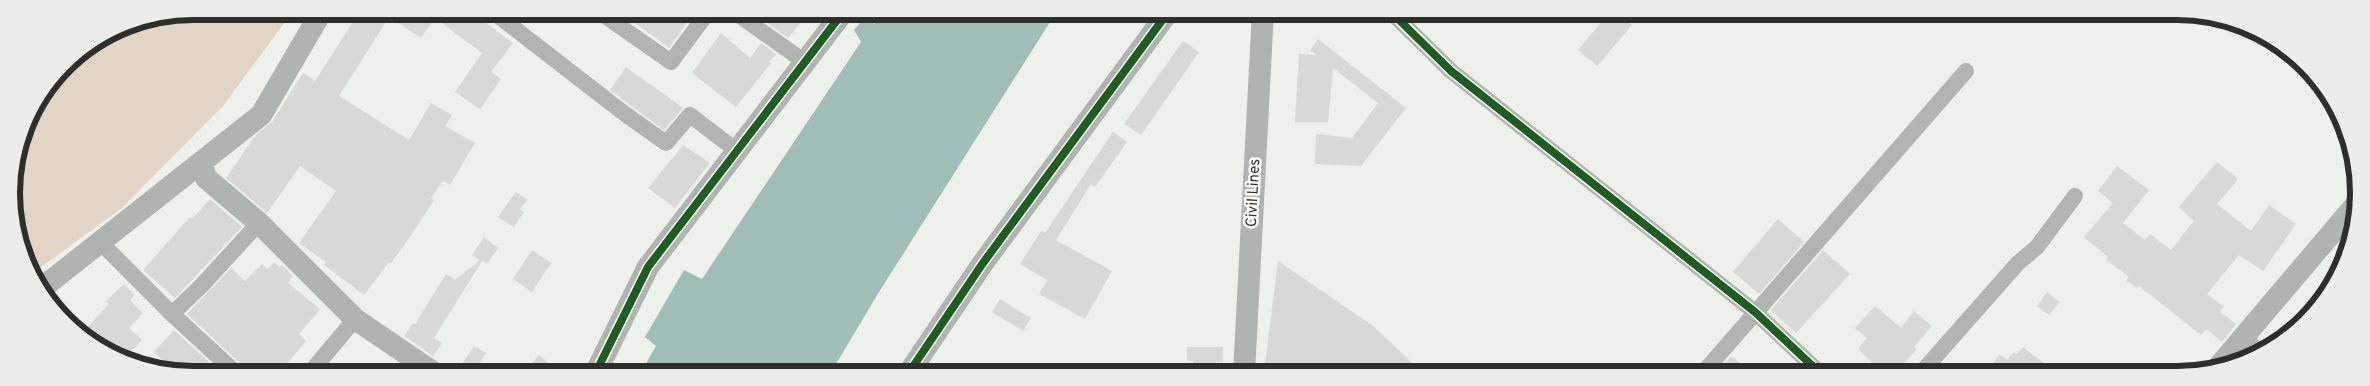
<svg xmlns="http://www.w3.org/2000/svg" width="2370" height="386" font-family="Overpass,sans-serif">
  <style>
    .green { fill: #e2d5c5 }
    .water { fill: #9ebeb6 }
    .building { fill: #d8d8d5 }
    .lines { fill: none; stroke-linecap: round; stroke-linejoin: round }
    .street { stroke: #b1b4b0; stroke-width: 16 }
    .secondary { stroke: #afb4b0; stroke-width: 22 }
    .cycleway-casing { stroke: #fcfef8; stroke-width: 11 }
    .cycleway { stroke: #1b5e20; stroke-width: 8 }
    .labels { text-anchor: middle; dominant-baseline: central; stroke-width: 5; stroke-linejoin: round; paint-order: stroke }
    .street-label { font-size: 15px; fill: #2e2f2c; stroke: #fcfef8 }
    .rim { fill: none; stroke: #2e2f2c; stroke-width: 6 }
  </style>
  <rect width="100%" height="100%" fill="#eef0ec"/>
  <!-- green -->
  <path class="green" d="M193 11H293L223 106 122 208 33 273 21 251 12 181 25 123 65 64 124 25Z"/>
  <!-- water -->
  <path class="water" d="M884 11H1057L879 292 830 374H640L656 346 645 337 684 270 702 279 861 42 854 30 865 17 874 24Z"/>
  <!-- building -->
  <path class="building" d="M360 11H470L513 43 491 72 501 79 480 109 455 92 482 53 435 18 421 38 389 17 339 96 409 140 431 103 452 115 445 126 475 143 450 185 443 181 431 198 434 200 412 234 391 263 389 262 364 295 324 265 326 262 299 243 336 191 300 166 267 213 226 178 255 136 272 122 303 73 315 81Z
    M619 11H695L669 48Z
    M751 11H810L788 38Z
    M1610 12H1616L1632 25 1597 66 1578 50Z
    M721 33 750 58 761 43 776 54 769 62 771 63 736 107 692 73Z
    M1318 39 1406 108 1361 166 1315 164 1316 134 1352 138 1378 103 1333 68 1328 122H1295L1299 54 1317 55 1310 50Z
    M1183 41 1199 52 1141 135 1124 124Z
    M626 67 683 108 664 130 610 90Z
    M1113 132 1127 142 1095 187 1091 184 1056 240 1112 271 1085 319 1039 294 1047 280 1020 264 1041 231 1045 233Z
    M683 145 710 163 675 208 648 188Z
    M2217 162 2238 179 2217 204 2251 231 2269 205 2296 224 2263 271 2239 255 2207 294 2224 307 2220 312 2236 324 2222 342 2206 329 2201 335 2139 286 2137 288 2126 280 2129 277 2106 260 2108 257 2084 237 2113 203 2098 191 2117 166 2149 190 2123 223 2145 240 2150 234 2171 250 2194 221 2179 207Z
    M516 192 527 200 520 209 524 212 514 227 498 217Z
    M210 199 242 227 175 298 143 270 190 217 192 219Z
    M1778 219 1804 242 1759 294 1733 272Z
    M484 237 498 248 487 264 482 261 434 338 442 343 433 356 404 336 413 323 415 324 446 274 455 280 480 260 472 255Z
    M532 250 551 263 532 292 513 279Z
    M1823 250 1850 274 1796 333 1771 310Z
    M1278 261 1372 325 1424 374H1275L1264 372Z
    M274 262 280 267 282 265 293 276 288 283 320 309 299 334 306 341 285 366 295 374H247L244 367 187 314 231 268 245 281 262 264 268 269Z
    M124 284 135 295 130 300 143 313 129 328 142 340 123 359 112 356 83 332 109 304 106 301Z
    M2047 292 2060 302 2049 315 2037 306Z
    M1000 299 1031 318 1023 331 992 312Z
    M1875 306 1901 328 1914 311 1932 326 1914 347 1917 349 1894 374H1861L1872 362 1858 349 1867 338 1855 328Z
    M174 330 213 366 204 374H181L160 369 166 363 154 352Z
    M474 346 486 353 475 371 463 363Z
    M1187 347H1223V362H1216V374H1193V361H1187Z
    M2023 347 2058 374H1984L2000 354 2007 360 2014 352 2017 354Z
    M539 355 562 374H523Z
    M1731 356 1754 374H1715Z"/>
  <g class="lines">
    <!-- street -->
    <path class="street" d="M492 11 625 114 666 143 690 115 737 151
      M598 11 671 62 709 11
      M733 11 805 62
      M1390 11 1451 71 1755 312 1821 374
      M100 242 172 314 237 374
      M172 314 202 285 259 223
      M2243 338 2261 353
      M309 374 355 319
      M1702 374 1966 71
      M1920 374 2018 263 2037 247 2075 196"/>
    <!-- secondary -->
    <path class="secondary" d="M201 163 206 178 259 223 355 319 436 374
      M42 288 261 115 322 11
      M2219 366 2358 202
      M595 374 648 267 844 11
      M908 374 983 263 1169 11
      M1244 374 1263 11"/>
    <!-- cycleway casing -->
    <g class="cycleway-casing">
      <path id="cycleway" d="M1390 11 1451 71 1755 312 1821 374
        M595 374 648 267 844 11
        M908 374 983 263 1169 11"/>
    </g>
    <!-- cycleway -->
    <use href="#cycleway" class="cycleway"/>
  </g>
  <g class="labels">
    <!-- street labels -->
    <g class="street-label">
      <text transform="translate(1254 193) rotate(-87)">Civil Lines</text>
    </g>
  </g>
  <!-- crop -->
  <path d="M0 0H2370V386H0ZM193 20H2177A173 173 0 0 1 2350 193V193A173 173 0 0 1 2177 366H193A173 173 0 0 1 20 193V193A173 173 0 0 1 193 20Z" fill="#ecede8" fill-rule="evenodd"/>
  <path class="rim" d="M193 20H2177A173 173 0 0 1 2350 193V193A173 173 0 0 1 2177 366H193A173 173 0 0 1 20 193V193A173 173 0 0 1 193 20Z"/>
</svg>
